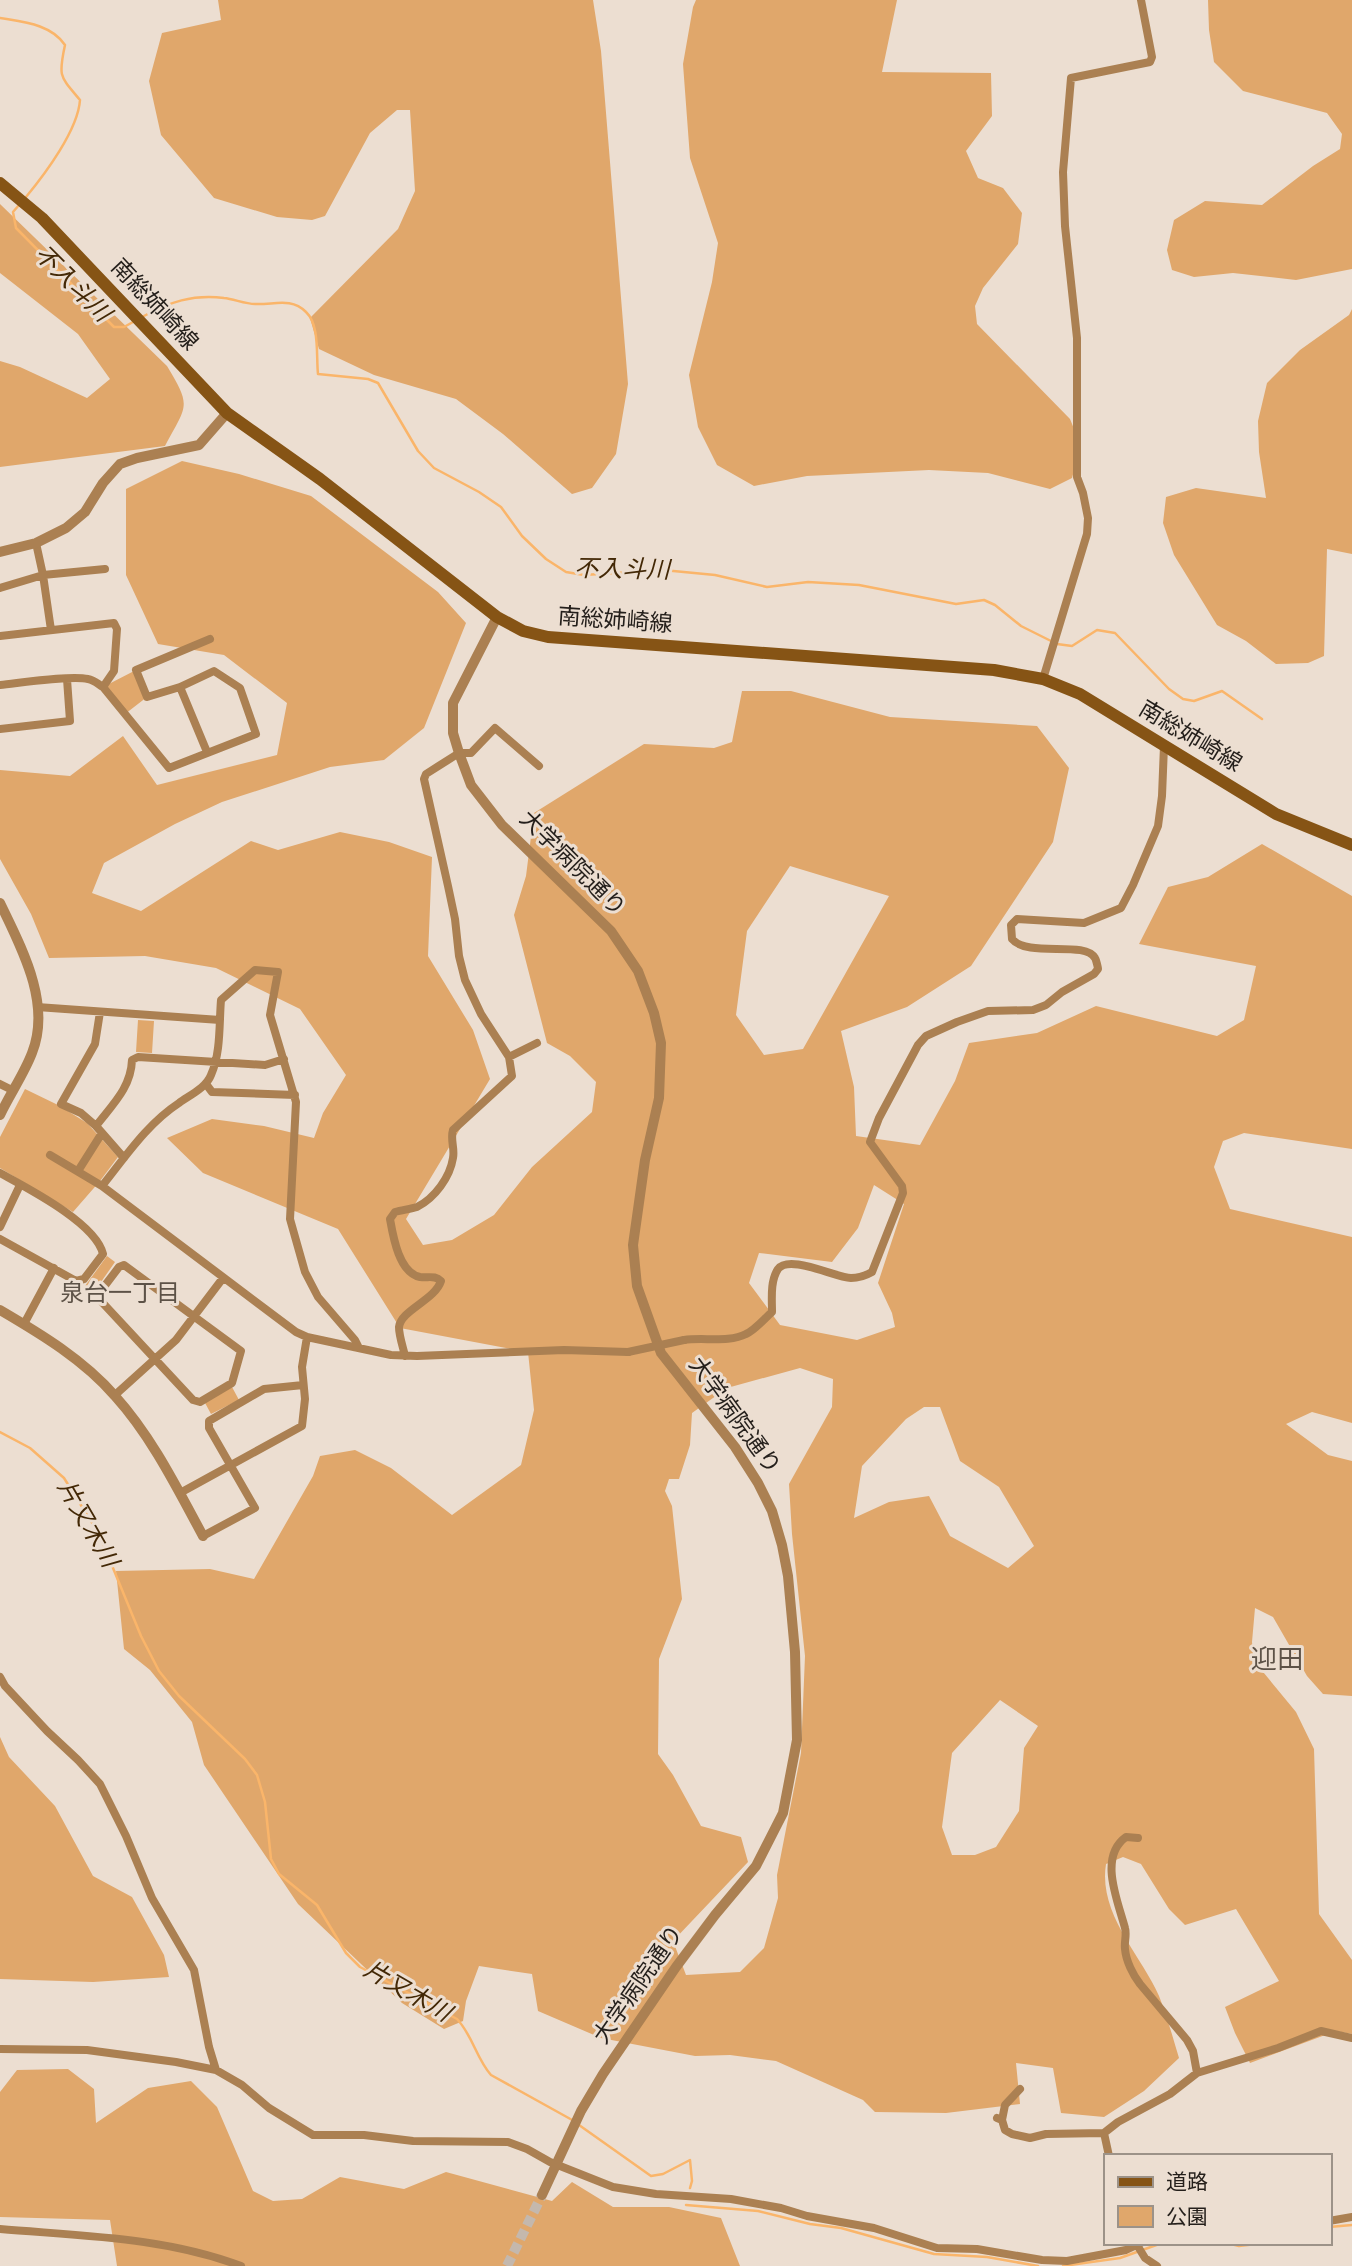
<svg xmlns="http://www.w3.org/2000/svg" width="1352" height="2266" font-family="Spectral,'Noto Sans JP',serif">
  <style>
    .green { fill: #e0a76b; fill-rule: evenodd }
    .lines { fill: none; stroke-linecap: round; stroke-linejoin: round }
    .stream { stroke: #fab56a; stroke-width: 2.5 }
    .tertiary-tunnel { stroke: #c4b8ad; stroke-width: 10; stroke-dasharray: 10 5; stroke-linecap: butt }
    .minor { stroke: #ab8052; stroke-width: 8 }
    .tertiary { stroke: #ab8052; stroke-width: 10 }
    .secondary { stroke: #865415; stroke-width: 12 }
    .minor-bridge { stroke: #ab8052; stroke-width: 8 }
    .labels { text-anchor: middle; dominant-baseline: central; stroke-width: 6; stroke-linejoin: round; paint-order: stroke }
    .street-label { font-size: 23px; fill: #241f1b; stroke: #ecded1 }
    .water-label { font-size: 24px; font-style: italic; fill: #432806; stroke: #ecded1 }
    .neighbourhood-label { font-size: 24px; fill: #5d5247; stroke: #ecded1 }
    .quarter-label { font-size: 26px; fill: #5d5247; stroke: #ecded1 }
  </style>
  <rect width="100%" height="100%" fill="#ecded1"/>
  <!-- green -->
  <path class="green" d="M218 0H593L601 51 628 384 616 454 592 488 572 494 503 434 456 399 374 375 319 349 310 318 398 229 415 191 410 110H397L370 133 325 216 312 220 277 217 214 198 161 135 149 81 162 33 221 20Z
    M696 0H897L882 72 991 73 992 116 966 151 978 178 1003 188 1022 213 1018 244 983 288 975 306 977 324 1070 419 1081 446 1072 478 1050 489 988 473 929 470 807 476 754 486 717 465 698 427 689 375 712 282 718 243 690 158 683 64 693 7Z
    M1208 0H1352V269L1296 280 1233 273 1194 277 1172 270 1167 250 1174 220 1205 201 1262 205 1313 166 1340 149 1342 134 1327 113 1243 91 1214 62 1209 30Z
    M0 204 167 366C192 407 187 405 165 446L0 467V361L20 367 87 398 110 379 78 334 0 273Z
    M1352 309V554L1327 549 1324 656 1308 663 1276 664 1246 641 1217 625 1174 555 1163 523 1166 497 1196 488 1266 498 1259 452 1258 421 1267 383 1300 350 1349 315Z
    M182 461 239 474 311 496 438 592 466 623 424 728 384 760 330 767 222 802 175 824 104 863 92 893 141 911 251 841 278 850 340 832 389 842 432 857 428 956 473 1030 490 1079 406 1219 423 1245 452 1240 494 1215 532 1167 592 1112 596 1082 570 1056 547 1043 514 915 526 876 534 813 644 744 714 748 732 742 742 691H791L890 717 1037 726 1069 768 1053 842 971 966 907 1007 841 1031 854 1087 856 1136 920 1145 955 1081 969 1043 1037 1033 1096 1006 1217 1036 1244 1020 1256 966 1139 944 1168 887 1208 877 1262 844 1352 896V1149L1244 1133 1223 1141 1214 1167 1230 1209 1352 1237V1423L1312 1412 1286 1424 1328 1455 1352 1461V1696L1323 1694 1307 1676 1273 1617 1255 1608 1252 1642 1254 1661 1296 1712 1314 1749 1319 1914 1352 1960V2034L1336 2031 1250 2063 1235 2033 1225 2007 1279 1981 1236 1909 1185 1925 1169 1909 1141 1864 1123 1857 1106 1864C1098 1914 1141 1955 1159 1996 1167 2016 1173 2038 1179 2058L1144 2091 1104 2117 1061 2113 1053 2068 1016 2063 1020 2104 946 2113 875 2112 863 2100 776 2061 730 2055 695 2056 601 2038 538 2011 532 1974 479 1966 466 2001 463 2021 444 2029 402 2003 298 1904 204 1765 192 1722 150 1670 124 1649 116 1571 210 1569 254 1579 313 1476 320 1456 355 1450 391 1468 452 1515 521 1465 534 1410 528 1352 400 1328 338 1229 203 1173 167 1138 212 1119 264 1126 314 1138 323 1113 346 1075 300 1009 216 968 145 956 49 958 31 914 0 859V770L70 776 123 736 157 785 277 755 287 703 224 655 158 644 126 575V489ZM790 866 889 896 803 1049 764 1055 736 1015 747 931ZM874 1185 904 1204 878 1283 892 1313 895 1327 857 1340 780 1325 749 1283 759 1253 832 1262 858 1228ZM800 1368 833 1379 832 1407 789 1484 792 1534 805 1656 801 1753 777 1875 778 1898 764 1948 740 1972 686 1975 673 1941 748 1862 741 1837 701 1826 673 1775 658 1754 659 1659 682 1599 672 1506 665 1491 669 1479H679L690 1445 692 1413 727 1388ZM924 1407H940L960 1461 999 1487 1034 1546 1008 1568 950 1536 929 1496 889 1502 854 1518 862 1466 906 1419ZM1000 1700 1038 1726 1024 1748 1019 1811 996 1847 975 1855H952L942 1827 952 1753Z
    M136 670 147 697 125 714 103 687Z
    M138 1020 154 1021 152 1053 136 1052Z
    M25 1089 58 1105 87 1123 118 1157 100 1181 73 1212 0 1168V1137Z
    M107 1256 115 1262 94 1292 85 1286Z
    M232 1387 239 1400 211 1414 204 1401Z
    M0 1737 9 1757 55 1806 93 1876 132 1897 164 1955 169 1977 93 1982 0 1979Z
    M68 2069 94 2089 96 2123 148 2088 191 2081 217 2107 253 2191 273 2201 302 2199 340 2177 404 2189 446 2172 552 2201 572 2182 613 2207H669L721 2218 740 2266H117L110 2220 0 2217V2092L17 2070Z"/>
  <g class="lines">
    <!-- stream -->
    <path class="stream" d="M0 18C23 22 51 24 65 45 58 77 60 76 80 100 78 130 45 174 26 197
      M19 205 13 212 16 228 114 327H124L133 322
      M142 317C169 302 193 294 224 298 234 299 245 304 255 304 274 305 291 297 306 312 320 325 316 356 318 374L368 379 378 383 418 451 434 468 479 492 501 507 522 536 546 559 566 572 584 575 663 570 715 575 767 587 808 582 859 585 956 604 984 600 995 605 1021 626 1051 641
      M1057 644 1072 646 1097 630 1115 633 1169 689 1183 699 1194 701 1222 691 1262 719
      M0 1432 30 1448 64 1478 99 1534 141 1636 159 1671 179 1696 245 1759 257 1775 265 1802 271 1859 279 1874 317 1905 346 1953 360 1967 457 2019C473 2036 476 2058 491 2075L574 2121
      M579 2125 651 2176 663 2174 690 2160 692 2181 690 2188
      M686 2205 758 2211 810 2224 841 2228 934 2254 987 2257 1038 2266
      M1329 2227 1352 2225
      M1227 2243 1239 2246 1265 2243
      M1063 2266 1120 2258 1162 2243"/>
    <!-- tertiary-tunnel -->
    <path class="tertiary-tunnel" d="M507 2266 542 2195"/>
    <!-- minor -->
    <path class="minor" d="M36 543 43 575 51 630
      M0 588 43 575 105 569
      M0 636 114 623 117 629 114 671 103 687
      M1043 679 1087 534 1088 518 1083 493 1077 477V338L1065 226 1063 172 1071 78 1150 62 1152 57 1141 0
      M0 685C20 683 71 675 88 679 94 680 98 684 103 687L169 768 256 734 240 688 214 671 180 687 147 697 136 670 210 639
      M180 687 207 752
      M0 729 70 721 67 679
      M37 1007 220 1020
      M100 1012 95 1044 61 1104 81 1113 96 1126 124 1158
      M509 1057 537 1043
      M0 1084 12 1090
      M206 1084 212 1092 295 1095
      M96 1126C112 1105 131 1088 132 1060L138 1057 265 1065 284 1059
      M50 1155 102 1186 296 1332 307 1337 391 1355 417 1356 564 1350 628 1352
      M78 1171 102 1133
      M0 1173C27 1188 96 1223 103 1254L84 1279 76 1281 0 1239
      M102 1186C126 1156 147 1124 179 1103 190 1095 206 1088 211 1075 221 1053 219 1024 221 1000L255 970 278 972 270 1015 296 1102 290 1219 305 1272 318 1297 355 1340 359 1348
      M0 1227 20 1185
      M124 1265 241 1351 232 1383 200 1402 193 1400 100 1300V1292L119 1267Z
      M24 1324 54 1268
      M684 1340C703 1337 729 1343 746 1334 755 1330 764 1319 772 1312 772 1299 770 1281 778 1269 789 1254 834 1277 851 1278 859 1278 865 1276 872 1272L903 1193 902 1186 870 1142 879 1118 918 1045 926 1036 957 1022 988 1011 1033 1010 1046 1005 1062 992 1094 974 1098 969C1098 968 1096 959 1095 958 1085 940 1028 958 1012 939L1011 925 1017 919 1084 923 1121 908 1133 885 1158 826 1162 796 1164 746
      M405 1356C403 1347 399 1336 399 1327 401 1310 435 1300 441 1281 435 1275 429 1278 420 1277 399 1273 393 1236 390 1219L395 1212C402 1210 411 1209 417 1207 435 1198 450 1177 453 1158 455 1148 450 1140 453 1130L512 1076 509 1057 481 1014 465 980 459 956 455 919 448 886 424 779 426 774 459 753H471L495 728 539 766
      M115 1395 176 1340 223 1278
      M180 1493 302 1426 305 1399 302 1367 307 1337
      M203 1536 255 1508 209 1428V1421L264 1389 303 1385
      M0 1677 5 1686 47 1731 78 1760 100 1784 126 1836 152 1898 194 1970 209 2047 216 2070
      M1138 1838 1126 1837C1098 1857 1118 1901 1125 1928 1127 1935 1124 1942 1125 1949 1126 1961 1133 1975 1140 1984L1187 2040 1193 2051 1197 2073
      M0 2049 87 2050 176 2062 216 2070 242 2085 269 2108 313 2135H364L413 2141 508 2142 527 2149 550 2162 613 2187 656 2194 731 2199 781 2208 807 2216 874 2228 937 2248 977 2249 1042 2260 1067 2261 1126 2250 1141 2243
      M997 2118 1002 2120 1005 2130 1012 2134 1030 2138 1046 2134 1104 2133 1118 2122 1170 2094 1197 2073 1278 2048 1321 2031 1352 2038
      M1002 2120 1005 2105 1020 2089
      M1104 2133 1109 2156
      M1329 2221 1352 2217
      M0 2229C81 2236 165 2237 241 2266
      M1137 2245 1145 2258 1157 2266"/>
    <!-- tertiary -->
    <path class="tertiary" d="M0 552 36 543 66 528 85 512 103 483 120 464 137 458 199 445 227 413
      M497 617 453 703V733L459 753 471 785 502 825 611 931 638 971 654 1013 661 1043 659 1098 645 1160 633 1245 637 1286 661 1353 735 1447 758 1483 772 1511 782 1545 788 1576 795 1652 797 1740 783 1813 756 1866 715 1915 676 1967 603 2074 581 2111 542 2195
      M0 903C21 947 52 1003 32 1053 24 1074 10 1094 0 1115
      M0 1310C41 1334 84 1360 115 1396 152 1437 177 1488 203 1536"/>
    <!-- secondary -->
    <path class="secondary" d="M0 183 42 218 227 413 320 479 497 617 523 631 548 637 994 670 1043 679 1080 694 1276 814 1352 845"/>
    <!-- minor-bridge -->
    <path class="minor-bridge" d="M628 1352 684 1340"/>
  </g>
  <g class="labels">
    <!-- street labels -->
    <g class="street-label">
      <text transform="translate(154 305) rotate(47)">南総姉崎線</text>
      <text transform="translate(615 621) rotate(4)">南総姉崎線</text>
      <text transform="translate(1190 737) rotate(31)">南総姉崎線</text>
      <text transform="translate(572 864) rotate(45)">大学病院通り</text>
      <text transform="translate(734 1416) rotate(54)">大学病院通り</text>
      <text transform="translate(639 1985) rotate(-55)">大学病院通り</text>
    </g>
    <!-- water labels -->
    <g class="water-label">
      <text transform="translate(72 284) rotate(45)">不入斗川</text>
      <text transform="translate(622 570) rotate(1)">不入斗川</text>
      <text transform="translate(87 1524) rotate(60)">片又木川</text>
      <text transform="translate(407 1992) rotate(30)">片又木川</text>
    </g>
    <!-- neighbourhood labels -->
    <g class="neighbourhood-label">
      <text x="120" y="1294">泉台一丁目</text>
    </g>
    <!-- quarter labels -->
    <g class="quarter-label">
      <text x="1277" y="1660">迎田</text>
    </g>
  </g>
  <!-- legend -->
  <rect x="1104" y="2154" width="228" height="91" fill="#ecded1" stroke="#9c9288" stroke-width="2"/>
  <rect x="1118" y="2177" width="35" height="10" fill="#865415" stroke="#9c9288" stroke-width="2"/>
  <text x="1166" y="2189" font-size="21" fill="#241f1b">道路</text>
  <rect x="1118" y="2206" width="35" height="21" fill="#e0a76b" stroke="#9c9288" stroke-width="2"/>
  <text x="1166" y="2224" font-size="21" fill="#241f1b">公園</text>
</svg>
